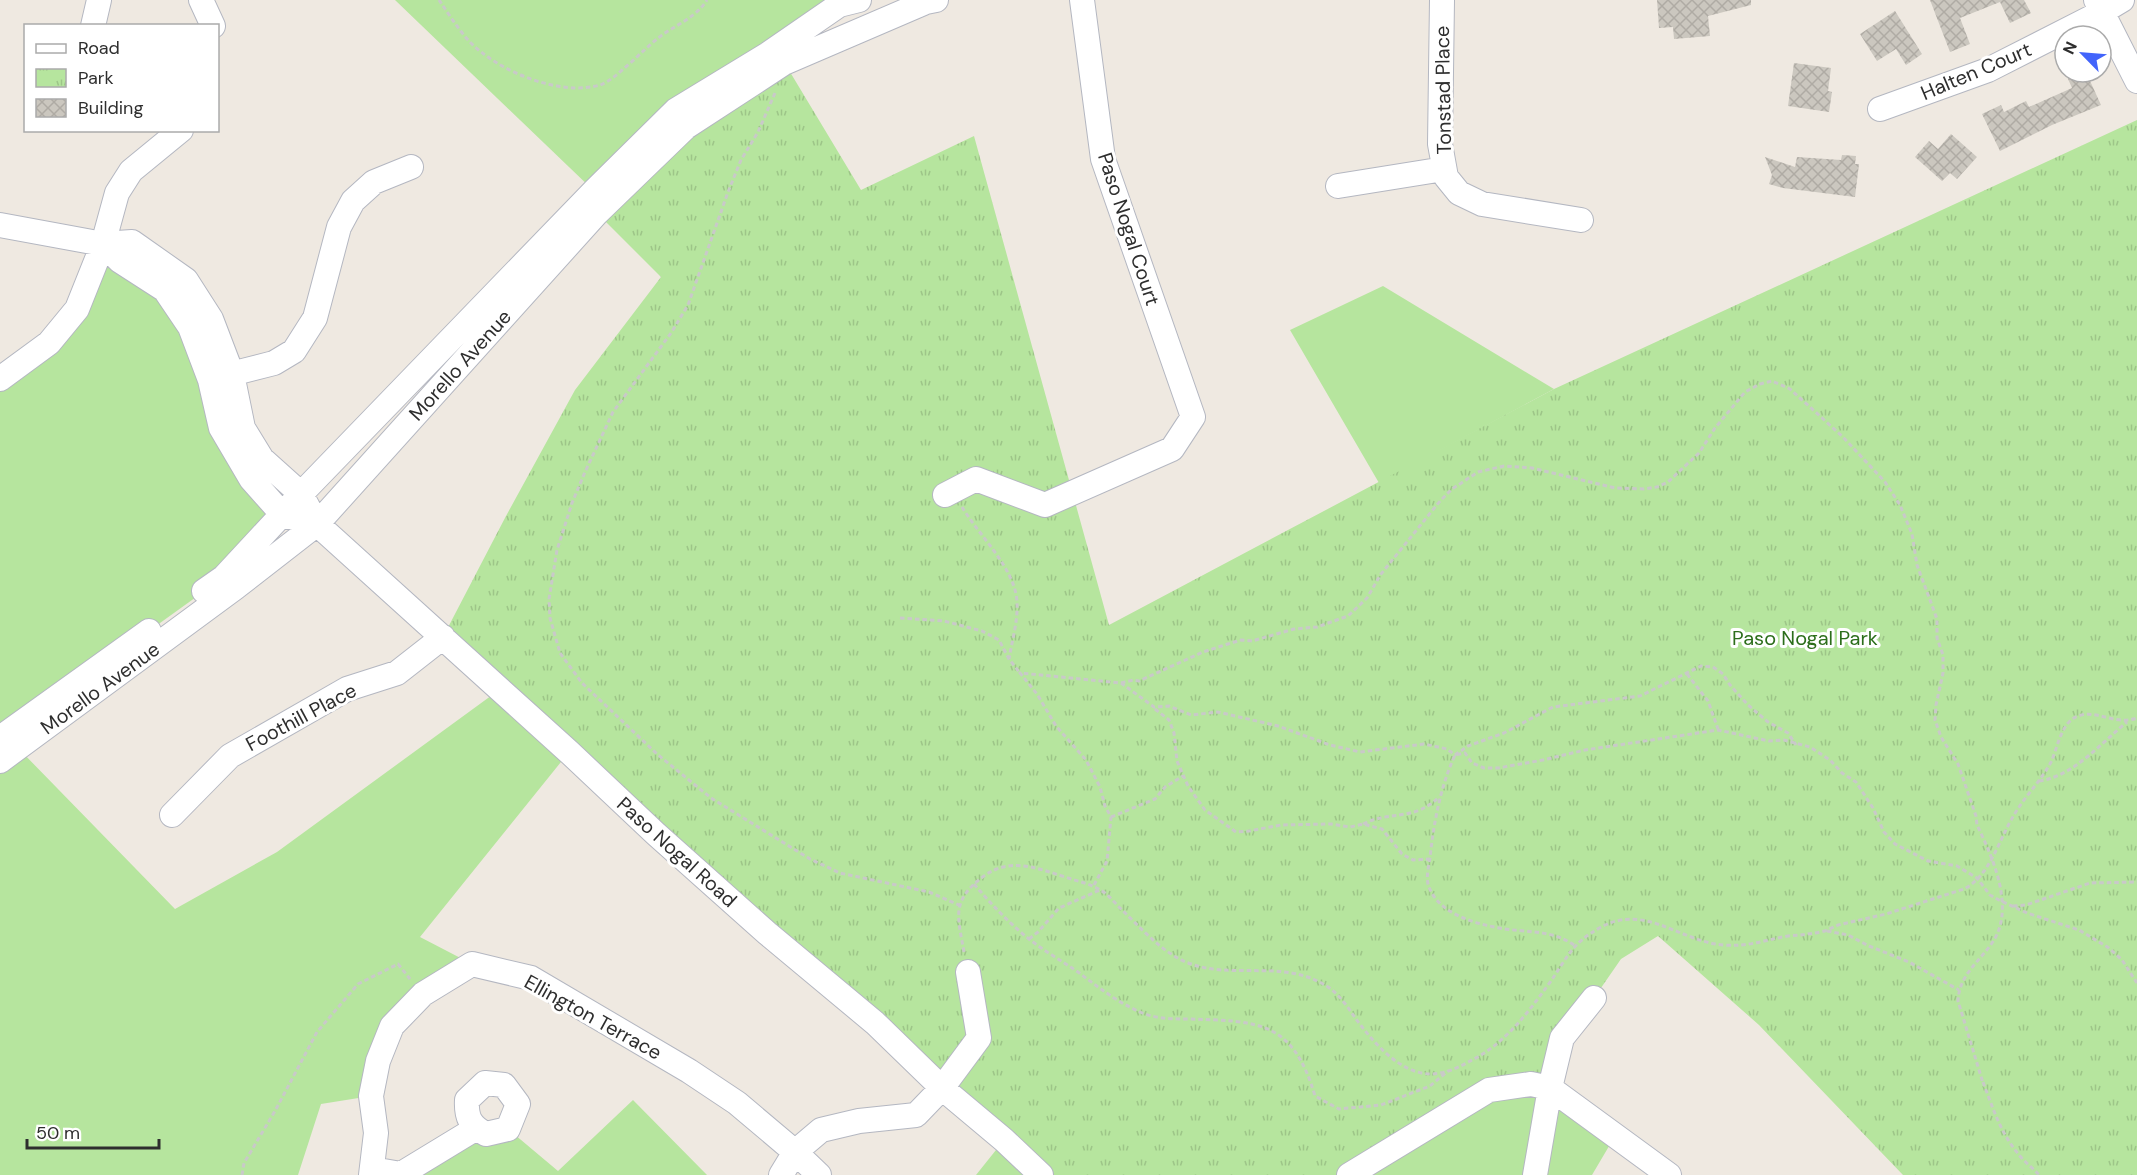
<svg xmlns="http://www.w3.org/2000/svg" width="2137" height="1175" font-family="'DM Sans',sans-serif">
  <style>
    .grass { fill: #b6e59e }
    .park { fill: url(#park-tufts) }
    .building { fill: url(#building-cross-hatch) }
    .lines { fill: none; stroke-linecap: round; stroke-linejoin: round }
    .minor-casing { stroke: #b4b7c1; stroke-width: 26 }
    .path { stroke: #c9c9c9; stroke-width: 3; stroke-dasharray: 4.5 3; stroke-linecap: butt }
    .minor { stroke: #fff; stroke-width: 24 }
    .labels { text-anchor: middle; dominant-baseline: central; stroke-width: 6; stroke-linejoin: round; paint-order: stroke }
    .street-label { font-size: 20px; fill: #2e2e2e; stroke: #fff }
    .park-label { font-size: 20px; fill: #2c6e1b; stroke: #fff }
  </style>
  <defs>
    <pattern id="park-tufts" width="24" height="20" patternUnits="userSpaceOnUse" patternTransform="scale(1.5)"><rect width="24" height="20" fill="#b6e59e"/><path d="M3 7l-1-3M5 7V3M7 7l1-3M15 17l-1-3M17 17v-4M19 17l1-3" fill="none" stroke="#9dc588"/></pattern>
    <pattern id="building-cross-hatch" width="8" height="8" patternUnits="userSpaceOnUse" patternTransform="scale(1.5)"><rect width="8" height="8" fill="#cbc7bf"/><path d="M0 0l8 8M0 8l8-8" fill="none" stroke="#afaba4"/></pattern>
  </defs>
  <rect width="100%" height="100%" fill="#efe9e1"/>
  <!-- grass -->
  <path class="grass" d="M395 0H842L594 191Z
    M103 244 165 290 283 515 224 577 0 738V379L49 343Z
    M1383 286 1554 389 1379 483 1290 330Z
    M499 690 569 752 420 937 472 964 392 1026 371 1096 321 1104 298 1175H0V761L18 748 175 909 277 852Z
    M1531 1084 1615 1136 1592 1175H1349L1489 1090Z
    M633 1100 707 1175H371L401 1174 457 1140 508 1129 558 1171Z
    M1004 1140 1041 1175H976Z"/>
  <!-- park -->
  <path class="park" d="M787 67 861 190 974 136 1109 625 1554 389 2137 120V1175H1903L1759 1025 1658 936 1621 959 1594 998 1550 1088 1489 1090 1349 1175H1041L443 637 506 516 575 390 661 277 597 213 686 127Z"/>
  <!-- building -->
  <path class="building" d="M1657 0H1751V5L1708 16 1710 36 1674 39 1673 27 1659 28Z
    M1930 0H2024L2031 13 2010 23 2000 2 1960 18 1970 44 1950 52Z
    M1895 11 1922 54 1906 65 1896 49 1877 61 1860 34Z
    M1794 63 1831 68 1828 91 1832 92 1829 112 1788 106Z
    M2065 72H2086L2101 105 2052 125 2000 151 1982 114 2001 105 2004 112 2026 101 2029 107 2072 88Z
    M1951 134 1977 157 1957 179 1950 173 1942 181 1915 157 1929 141 1938 149Z
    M1842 155 1856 156 1855 164H1859L1855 197 1783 188 1769 184 1772 175 1765 157 1795 167 1797 157 1841 160Z"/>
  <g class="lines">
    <!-- minor casing -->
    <g class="minor-casing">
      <path id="minor" d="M201 0 213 26
        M1442 0 1440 144 1446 177 1459 193 1482 204 1581 220
        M2096 0 2137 81
        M93 26 99 0
        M1880 109 1988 70 2102 12 2122 0
        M1338 186 1444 169
        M0 225 103 244
        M132 242 186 280 211 319 232 374 243 428 262 459 301 494 317 524 283 515 251 479 221 428 210 380 190 327 165 290 120 261 103 244Z
        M219 377 274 363 294 351 315 318 339 227 353 201 374 182 411 167
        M0 379 49 343 77 309 103 244 117 193 131 171 181 130
        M945 495 976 479 1045 505 1172 449 1193 417 1103 159 1082 0
        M317 524 569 752 656 834 767 933 875 1023 942 1088 1004 1140 1041 1175
        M204 591 224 577 301 494 594 191 676 110 768 54 839 5 859 0
        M0 738 149 631
        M0 761 236 587 317 524 597 213 686 127 784 63 926 2 936 0
        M172 815 230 756 347 689 397 673 443 637
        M485 1083 504 1085 518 1104 508 1129 486 1134C470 1126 466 1117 467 1100Z
        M372 1169 401 1174 475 1129
        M371 1175 376 1133 371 1096 378 1061 392 1026 423 994 472 964 531 978 689 1071 737 1103 795 1152 819 1175
        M781 1175 795 1152 821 1130 859 1121 916 1115 942 1088 979 1038 968 972
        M1349 1175 1489 1090 1531 1084 1550 1088 1669 1175
        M1535 1175 1550 1088 1562 1038 1594 998"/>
    </g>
    <!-- path -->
    <path class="path" d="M439 0C448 13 458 29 469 41 496 70 559 97 600 85 614 81 644 49 657 39 674 25 695 19 707 0
      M775 93 758 132 741 160 728 192 688 305 671 333 613 412 585 472 572 503 557 550 549 599 550 618 560 653 582 683 657 754 711 798 810 859 840 873 929 892 959 905
      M962 507C980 537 1016 569 1017 603 1018 621 1012 641 1009 659
      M900 618 944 621 982 631 999 640 1009 659 1020 673
      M1687 674 1708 701 1718 729
      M1121 683 1133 680 1139 681 1203 652 1228 644 1241 640 1252 641 1294 629 1317 627 1348 616 1367 598 1381 574 1440 501 1452 489 1478 472 1504 466 1532 468 1615 488 1644 489 1657 487 1668 482 1699 453 1715 428 1745 392 1760 384 1772 381 1790 389 1843 437 1885 482 1900 505 1912 534 1917 565 1937 619V638L1943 655V673L1936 705 1935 720 1941 737 1958 764 1976 816 1977 825C1993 858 2016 909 1992 943 1979 962 1959 975 1958 1001L1983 1083
      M1155 709 1169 720 1174 733 1177 761 1188 786 1205 810 1236 832 1249 831 1281 825 1331 824 1350 827 1363 824 1382 829 1402 854 1413 860 1429 859
      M2039 781C2074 776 2101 743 2127 722
      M1111 817 1155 799 1165 787 1183 776
      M1363 824C1391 810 1413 822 1439 797
      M974 884C991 904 1009 923 1029 939 1044 951 1062 961 1078 972 1098 987 1117 1002 1140 1012 1156 1019 1172 1019 1189 1019 1259 1021 1293 1021 1315 1096L1339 1109 1381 1105 1430 1086 1448 1071
      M1094 885 1107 861 1111 817 1105 806 1100 787 1086 760 1056 726 1037 694 1020 673 1121 683 1154 707 1169 706 1191 715 1218 712 1278 726 1330 745 1360 752 1424 744 1447 749 1455 755 1468 746 1504 733 1553 707 1640 696 1701 666 1713 667 1723 674 1730 685 1748 705 1768 722 1788 733 1796 745
      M2013 906 2026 905 2090 883 2137 882
      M1827 931 1848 935 1869 946 1909 962 1959 990
      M1029 939 1038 932 1059 908 1100 890
      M1574 945C1551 929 1526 933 1499 928 1474 923 1437 914 1428 884 1426 876 1429 865 1430 857 1434 822 1440 788 1455 755L1465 753 1472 763 1484 768H1498L1543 760 1585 750 1718 730 1769 741 1784 740 1810 747 1830 760 1842 773 1856 782 1873 808 1884 832 1895 844 1928 861 1957 866 1977 878 1990 895 1999 900 2027 913 2079 930 2109 948 2122 960 2137 983
      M964 952C958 917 950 901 984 876 1010 857 1037 868 1065 877 1080 882 1092 884 1105 893 1110 897 1115 903 1120 908 1141 928 1164 955 1191 964 1234 979 1282 960 1323 984 1337 991 1347 1006 1356 1019 1373 1042 1400 1074 1431 1074 1445 1074 1460 1067 1472 1060 1504 1044 1527 1014 1548 985 1567 959 1570 944 1601 927 1646 903 1680 942 1724 945 1748 947 1765 940 1788 936 1801 935 1812 934 1825 931L1838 925 1886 914 1964 889C1990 876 1999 839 2014 815 2025 796 2041 781 2051 762 2058 747 2061 722 2078 716 2097 709 2115 726 2137 718
      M1983 1082C1992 1106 2000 1131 2016 1151 2022 1160 2032 1167 2039 1175
      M242 1175 244 1163 275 1111 317 1032 358 984 398 964 410 979"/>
    <!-- minor -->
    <use href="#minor" class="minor"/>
  </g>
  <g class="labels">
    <!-- street labels -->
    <g class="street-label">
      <text transform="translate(1976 71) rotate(-23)">Halten Court</text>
      <text transform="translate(1443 90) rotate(-91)">Tonstad Place</text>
      <text transform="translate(1129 229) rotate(72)">Paso Nogal Court</text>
      <text transform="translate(460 365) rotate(-48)">Morello Avenue</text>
      <text transform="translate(100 688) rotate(-36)">Morello Avenue</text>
      <text transform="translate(301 717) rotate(-28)">Foothill Place</text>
      <text transform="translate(677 852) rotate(42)">Paso Nogal Road</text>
      <text transform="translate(593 1017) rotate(29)">Ellington Terrace</text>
    </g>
    <!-- park labels -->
    <g class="park-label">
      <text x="1805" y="638">Paso Nogal Park</text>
    </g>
  </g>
  <!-- legend -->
  <rect x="24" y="24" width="195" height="108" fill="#ffffff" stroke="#ababab" stroke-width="1.5"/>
  <rect x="36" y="44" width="30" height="9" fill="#ffffff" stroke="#ababab" stroke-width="1.5"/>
  <text x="78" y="54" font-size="18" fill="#2e2e2e">Road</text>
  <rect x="36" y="69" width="30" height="18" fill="url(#park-tufts)" stroke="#ababab" stroke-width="1.5"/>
  <text x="78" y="84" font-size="18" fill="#2e2e2e">Park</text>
  <rect x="36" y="99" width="30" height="18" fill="url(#building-cross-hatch)" stroke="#ababab" stroke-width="1.5"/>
  <text x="78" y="114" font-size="18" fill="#2e2e2e">Building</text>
  <!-- north arrow -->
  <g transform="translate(2083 54) rotate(295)"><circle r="28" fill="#ffffff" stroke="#ababab" stroke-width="1.5"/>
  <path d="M0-4.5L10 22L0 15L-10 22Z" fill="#4264fb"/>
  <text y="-9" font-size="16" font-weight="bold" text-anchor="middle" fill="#2e2e2e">N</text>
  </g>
  <!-- scale -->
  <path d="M27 1139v9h132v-9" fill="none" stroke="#2e2e2e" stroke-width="3"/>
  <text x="36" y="1139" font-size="18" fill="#2e2e2e" stroke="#ffffff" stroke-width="4.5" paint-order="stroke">50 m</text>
</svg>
